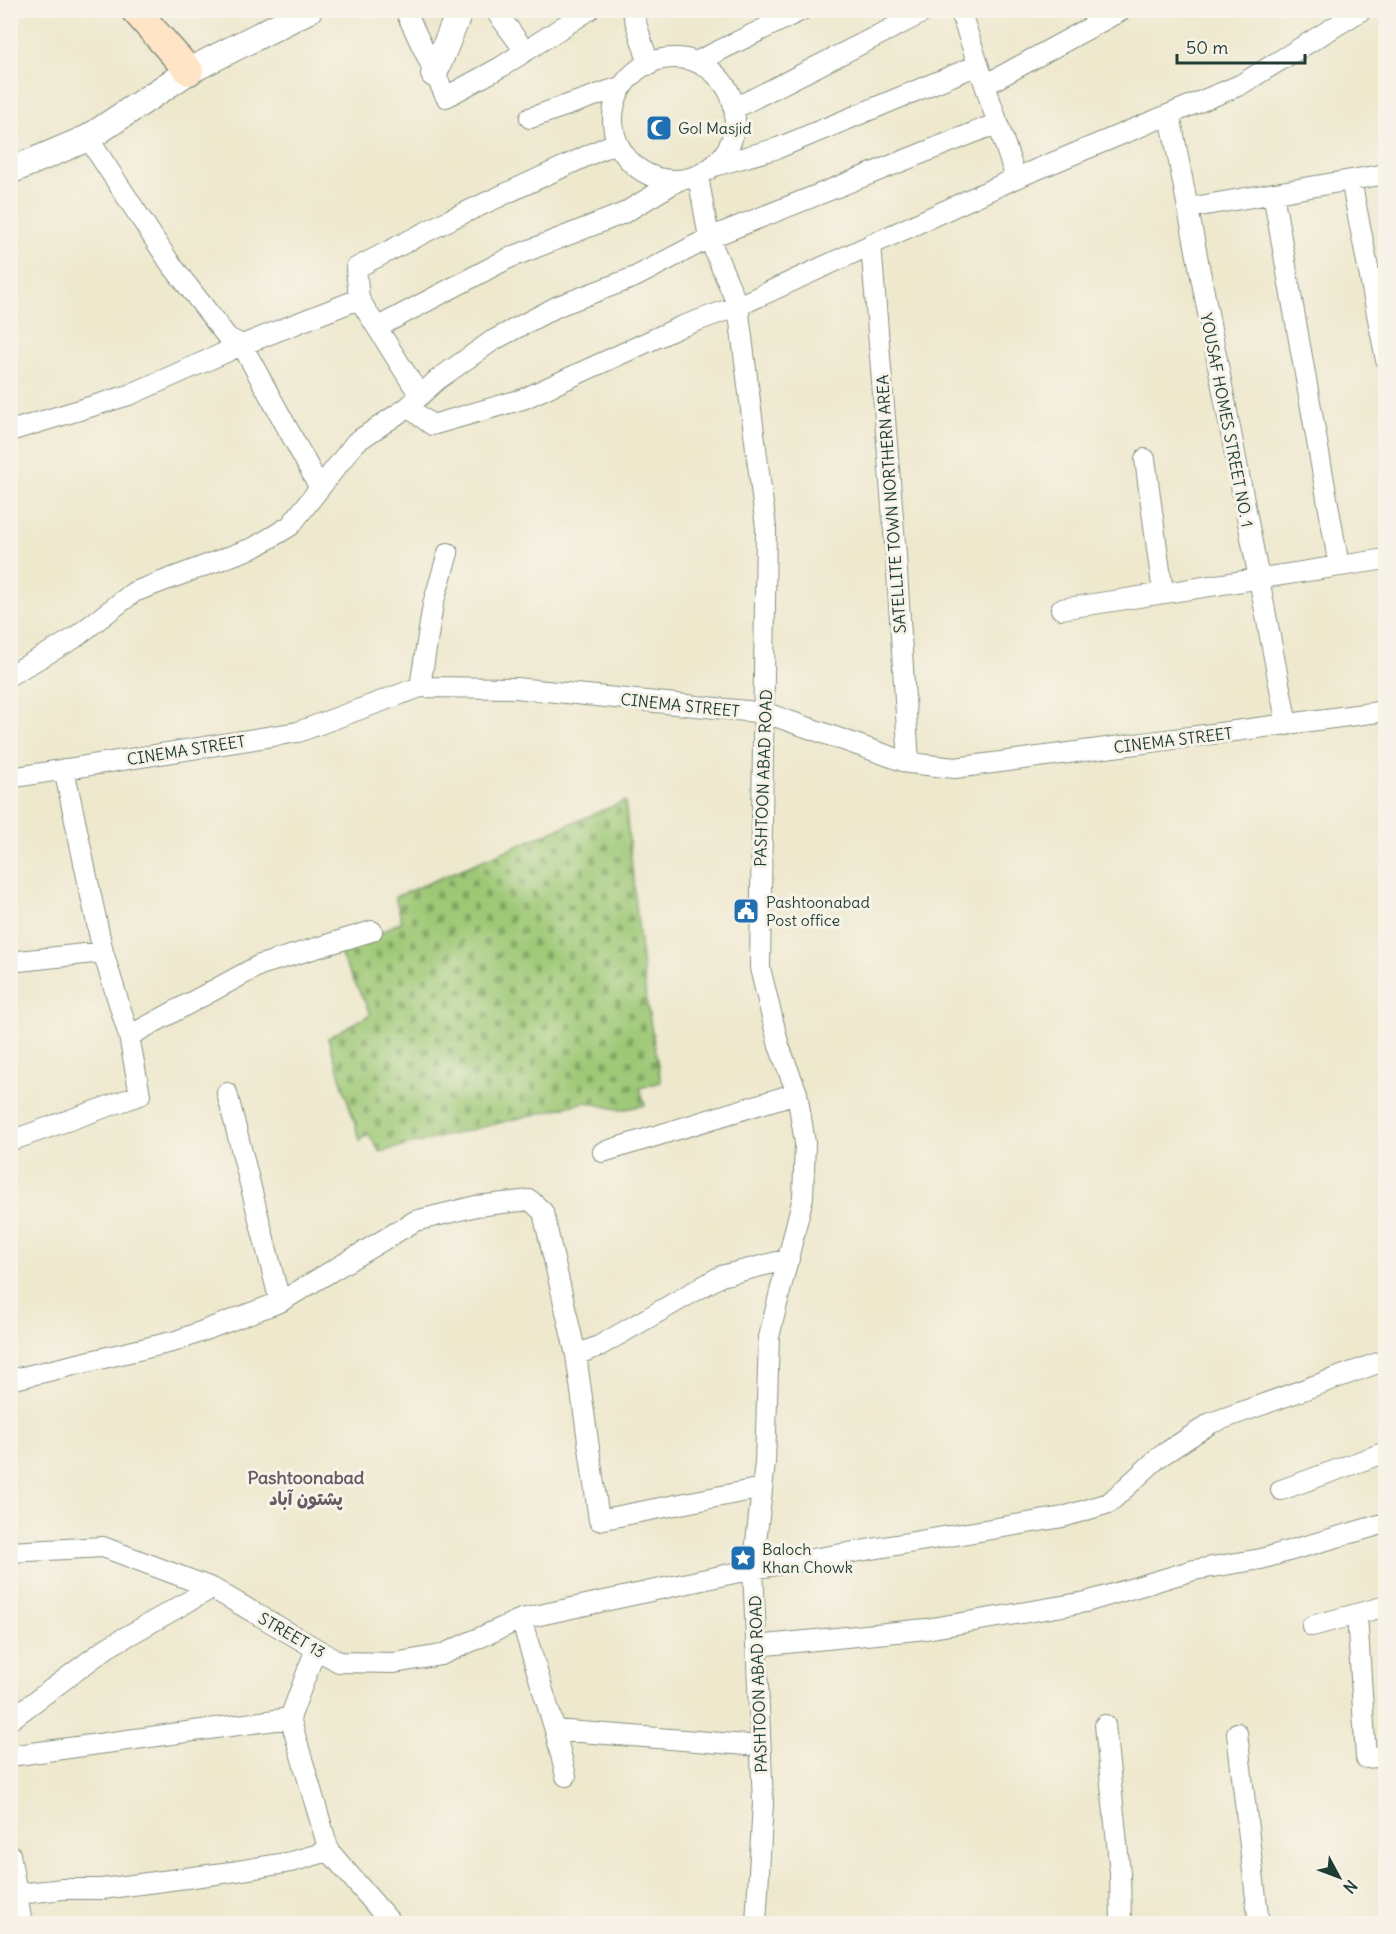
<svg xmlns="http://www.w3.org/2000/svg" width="1396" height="1934" font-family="Delius,'Playpen Sans Arabic',sans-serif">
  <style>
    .cemetery { fill: url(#cemetery-stones); stroke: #5e8254; stroke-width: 1.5 }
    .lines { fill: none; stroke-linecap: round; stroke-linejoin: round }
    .minor-casing { stroke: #869280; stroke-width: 22 }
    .tertiary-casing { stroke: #869280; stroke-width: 28 }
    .secondary-casing { stroke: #869280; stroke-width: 31 }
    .minor { stroke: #fff; stroke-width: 20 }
    .tertiary { stroke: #fff; stroke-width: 26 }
    .secondary { stroke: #ffe4c6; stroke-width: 28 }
    .labels { text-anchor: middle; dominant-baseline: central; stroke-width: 6; stroke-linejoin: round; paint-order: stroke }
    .poi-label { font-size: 16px; fill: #1f3d34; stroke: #f7f3e8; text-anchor: start }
    .street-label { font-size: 16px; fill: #1f3d34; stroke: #f7f3e8 }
    .neighbourhood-label { font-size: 18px; font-weight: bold; fill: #655d65; stroke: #f7f3e8 }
  </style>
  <defs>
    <pattern id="cemetery-stones" width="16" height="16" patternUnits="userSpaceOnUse" patternTransform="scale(1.5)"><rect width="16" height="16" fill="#9dc875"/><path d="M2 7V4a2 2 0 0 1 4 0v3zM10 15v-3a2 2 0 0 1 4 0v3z" fill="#7fa461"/></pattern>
  </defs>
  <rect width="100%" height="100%" fill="#f7f3e8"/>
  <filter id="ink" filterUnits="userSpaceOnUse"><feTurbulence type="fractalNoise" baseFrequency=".0167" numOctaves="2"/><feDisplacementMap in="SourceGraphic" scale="12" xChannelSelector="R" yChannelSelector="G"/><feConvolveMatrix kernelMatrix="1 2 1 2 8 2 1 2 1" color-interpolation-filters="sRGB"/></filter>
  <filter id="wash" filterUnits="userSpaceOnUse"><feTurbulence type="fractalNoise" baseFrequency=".008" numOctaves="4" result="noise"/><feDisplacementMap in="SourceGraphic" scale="24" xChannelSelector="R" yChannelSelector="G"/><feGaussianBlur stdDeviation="1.35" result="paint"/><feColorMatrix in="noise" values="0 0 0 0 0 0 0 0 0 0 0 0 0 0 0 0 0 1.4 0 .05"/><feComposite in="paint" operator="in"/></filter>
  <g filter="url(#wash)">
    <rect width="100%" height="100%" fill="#eee8cd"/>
    <!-- cemetery -->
    <path class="cemetery" d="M625 801 646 998 661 1082 640 1088 645 1105 621 1110 586 1102 380 1152 368 1134 360 1140 328 1038 371 1014 340 954 402 921 395 897Z"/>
  </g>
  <g filter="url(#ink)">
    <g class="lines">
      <!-- minor casing -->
      <g class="minor-casing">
        <path id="minor" d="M405 10 446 97 501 67 589 10
          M495 10 525 51
          M632 10 649 65
          M960 10 1016 178
          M613 119a61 61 0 1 1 122 0a61 61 0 1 1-122 0Z
          M696 62 802 10
          M985 85 1122 10
          M735 108 928 10
          M1170 115 1287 725
          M530 118 623 86
          M88 138 170 263 228 338 242 345 320 488
          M714 166 778 148 978 65
          M698 176 709 238 738 306 766 528 760 968 779 1046 797 1093 805 1143 803 1197 769 1337 765 1463 753 1569 763 1803 756 1924
          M1351 180 1386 360
          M1273 193 1339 566
          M1188 208 1386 174
          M871 244 896 556 909 763
          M378 327 509 258 624 213 679 180
          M420 396 359 299 356 268 451 219 617 142
          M408 407 437 380 492 341 558 306 635 277 709 238 998 123
          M10 431 129 395 242 345 359 299
          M1145 459 1163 593
          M1061 609 1386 559
          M10 675 73 639 134 592 255 547 290 526 356 442 408 407 432 425 523 399 680 327 738 306 1016 178 1240 85 1362 10
          M420 687 433 604 448 553
          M10 778 298 732 420 687 516 688 766 713 909 763 955 768 1386 711
          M10 962 103 952
          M129 1036 260 965 372 931
          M227 1093 280 1302
          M10 1141 140 1095 129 1036 103 952 64 769
          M603 1152 797 1093
          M576 1355 599 1346 721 1276 789 1259
          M10 1380 176 1341 280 1302 415 1221 476 1206 530 1200 543 1212 576 1355 599 1520 762 1488
          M1281 1490 1386 1452
          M10 1552 103 1547 212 1588 339 1662 394 1663 441 1655 521 1619 753 1569 1063 1517 1109 1503 1159 1457 1211 1423 1386 1360
          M1357 1614 1366 1758 1386 1756
          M521 1619 555 1730 566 1776
          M1312 1626 1386 1606
          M756 1646 926 1629 1086 1602 1194 1570 1261 1559 1386 1523
          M315 1651 290 1718 329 1851 392 1924
          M10 1720 108 1647 212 1588
          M1105 1725 1120 1873 1121 1924
          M555 1730 760 1746
          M1237 1733 1259 1924
          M10 1756 290 1718
          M10 1854 22 1924
          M18 1894 63 1889H102L231 1872 291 1862 329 1851"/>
      </g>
      <!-- tertiary casing -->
      <g class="tertiary-casing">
        <path id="tertiary" d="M434 74 460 10
          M10 171 88 138 189 71 309 10"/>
      </g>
      <!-- secondary casing -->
      <g class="secondary-casing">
        <path id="secondary" d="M135 10 189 71"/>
      </g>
      <!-- minor -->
      <use href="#minor" class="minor"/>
      <!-- tertiary -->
      <use href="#tertiary" class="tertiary"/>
      <!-- secondary -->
      <use href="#secondary" class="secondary"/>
    </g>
  </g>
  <!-- icons -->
  <defs>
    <g id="mosque-square" transform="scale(1.35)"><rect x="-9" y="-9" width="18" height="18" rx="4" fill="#1f6fb2" stroke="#f7f3e8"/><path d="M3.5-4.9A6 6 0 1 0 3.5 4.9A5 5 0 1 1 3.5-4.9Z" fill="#fff"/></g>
    <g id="civic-square" transform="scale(1.35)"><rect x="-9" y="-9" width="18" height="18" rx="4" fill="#1f6fb2" stroke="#f7f3e8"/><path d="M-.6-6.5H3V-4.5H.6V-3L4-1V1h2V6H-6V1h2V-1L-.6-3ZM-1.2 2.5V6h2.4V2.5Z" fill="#fff"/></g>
    <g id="sight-square" transform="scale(1.35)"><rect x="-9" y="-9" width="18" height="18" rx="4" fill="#1f6fb2" stroke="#f7f3e8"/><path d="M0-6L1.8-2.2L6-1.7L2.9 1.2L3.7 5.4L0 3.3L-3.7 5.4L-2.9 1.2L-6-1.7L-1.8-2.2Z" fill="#fff"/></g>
  </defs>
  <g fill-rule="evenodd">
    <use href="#mosque-square" x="659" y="128"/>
    <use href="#civic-square" x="746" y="911"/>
    <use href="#sight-square" x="743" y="1558"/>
  </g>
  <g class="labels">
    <!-- poi labels -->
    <g class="poi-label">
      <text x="678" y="128">Gol Masjid</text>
      <text x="766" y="902">Pashtoonabad<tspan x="766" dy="18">Post office</tspan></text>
      <text x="762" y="1549">Baloch<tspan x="762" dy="18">Khan Chowk</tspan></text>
    </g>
    <!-- street labels -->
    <g class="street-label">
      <text transform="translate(1227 420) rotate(79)">YOUSAF HOMES STREET NO. 1</text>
      <text transform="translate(891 504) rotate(-94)">SATELLITE TOWN NORTHERN AREA</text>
      <text transform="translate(680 705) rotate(6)">CINEMA STREET</text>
      <text transform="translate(1173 740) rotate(-7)">CINEMA STREET</text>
      <text transform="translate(186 750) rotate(-9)">CINEMA STREET</text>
      <text transform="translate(763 778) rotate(-88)">PASHTOON ABAD ROAD</text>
      <text transform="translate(292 1635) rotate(30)">STREET 13</text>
      <text transform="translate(758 1684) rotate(-92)">PASHTOON ABAD ROAD</text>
    </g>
    <!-- neighbourhood labels -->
    <g class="neighbourhood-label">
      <text x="306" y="1477">Pashtoonabad<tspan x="306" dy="21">پشتون آباد</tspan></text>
    </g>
  </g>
  <!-- margin -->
  <rect width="1396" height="1934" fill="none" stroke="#f7f3e8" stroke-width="36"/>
  <!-- north arrow -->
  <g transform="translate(1339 1877) rotate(131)" stroke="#f7f3e8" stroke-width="4.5" paint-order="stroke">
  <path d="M0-4.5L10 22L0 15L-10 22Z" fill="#1f3d34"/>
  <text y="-9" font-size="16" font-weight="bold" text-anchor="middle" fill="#1f3d34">N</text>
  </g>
  <!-- scale -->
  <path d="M1177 54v9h128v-9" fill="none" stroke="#1f3d34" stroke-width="3"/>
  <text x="1186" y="54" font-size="18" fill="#1f3d34" stroke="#f7f3e8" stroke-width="4.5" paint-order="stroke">50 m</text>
</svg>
